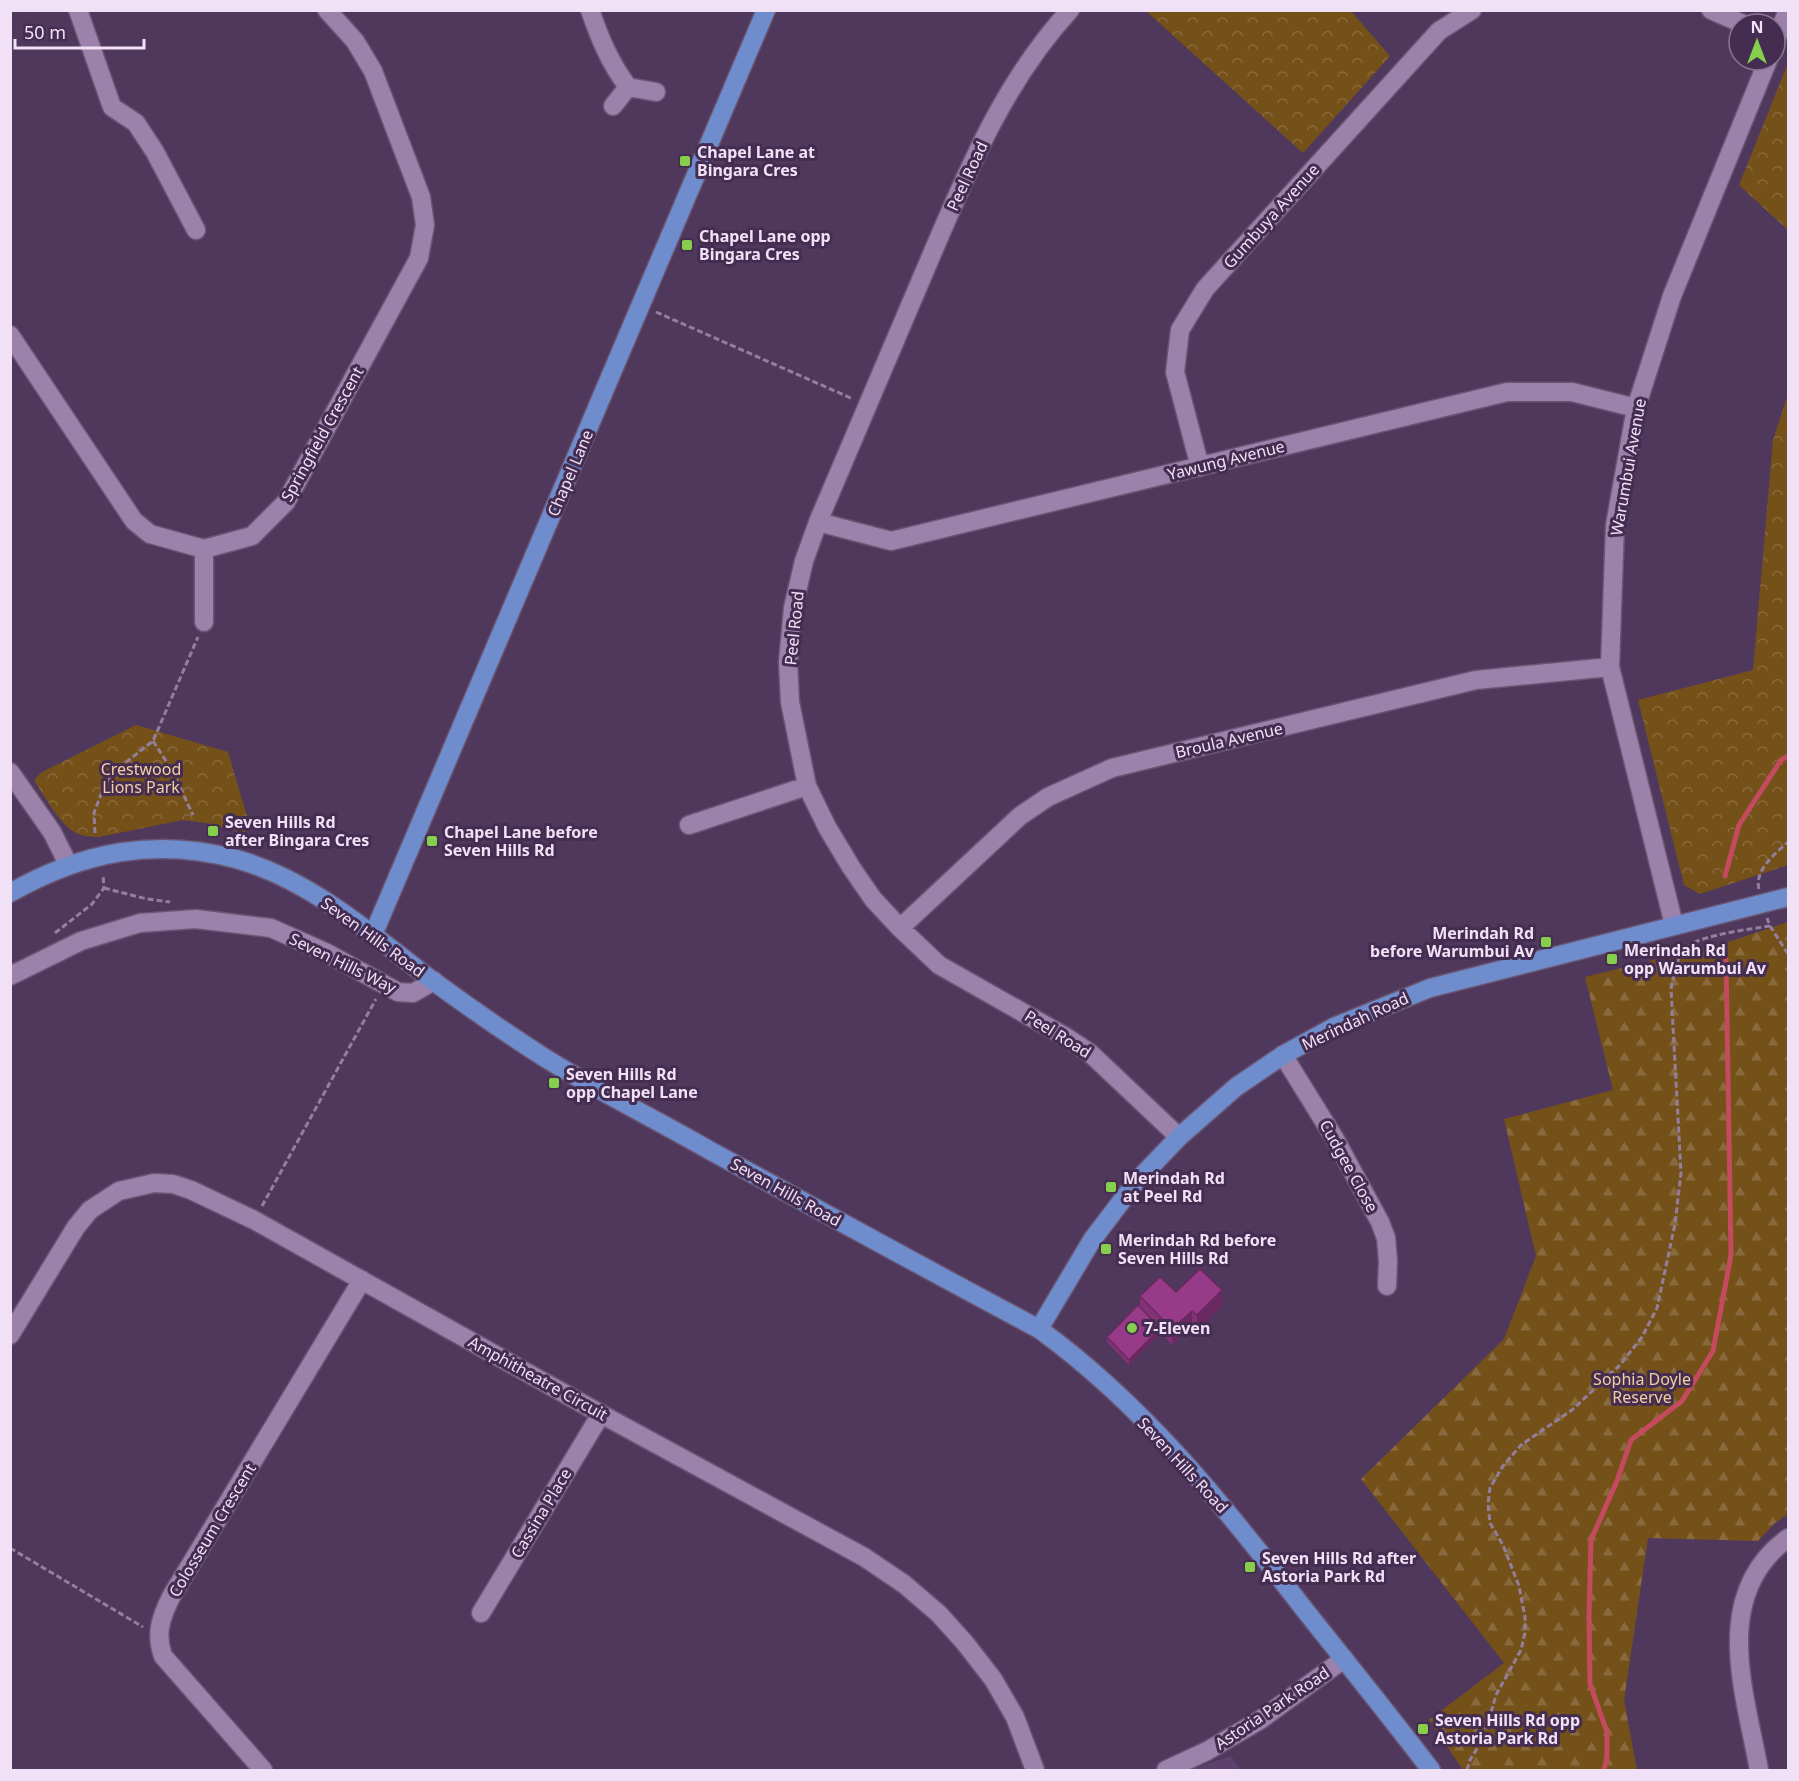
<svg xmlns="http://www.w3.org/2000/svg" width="1799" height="1781" font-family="'Noto Sans',sans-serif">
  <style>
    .built { fill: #5d406b }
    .forest { fill: url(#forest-firs) }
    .park { fill: url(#park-crowns) }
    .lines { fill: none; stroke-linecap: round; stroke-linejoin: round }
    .stream { stroke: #c44a5d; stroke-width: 5 }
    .minor-casing { stroke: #695573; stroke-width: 21 }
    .major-casing { stroke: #695573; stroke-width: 21 }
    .path { stroke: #937f9d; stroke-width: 3; stroke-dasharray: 6 3; stroke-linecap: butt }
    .minor { stroke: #9c81aa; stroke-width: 18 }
    .major { stroke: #6f8dcd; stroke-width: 18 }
    .wall { fill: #823376 }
    .shaded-wall { fill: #6a2960 }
    .building { fill: #973b89; stroke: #6a2960; stroke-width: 1.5 }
    .poi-dot { fill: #85cf4c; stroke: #452d51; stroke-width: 2 }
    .labels { text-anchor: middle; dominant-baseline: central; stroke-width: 6; stroke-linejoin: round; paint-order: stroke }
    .poi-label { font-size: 16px; font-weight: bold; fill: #f0e1f7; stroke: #452d51; text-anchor: start }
    .street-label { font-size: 16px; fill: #f0e1f7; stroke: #452d51 }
    .park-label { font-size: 16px; fill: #f3cf9f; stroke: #452d51 }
  </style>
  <defs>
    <pattern id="forest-firs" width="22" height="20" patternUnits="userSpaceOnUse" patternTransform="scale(1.5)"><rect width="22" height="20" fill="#75511a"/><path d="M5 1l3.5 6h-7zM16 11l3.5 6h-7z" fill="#896a3c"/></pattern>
    <pattern id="park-crowns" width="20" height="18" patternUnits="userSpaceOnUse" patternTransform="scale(1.5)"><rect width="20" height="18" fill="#75511a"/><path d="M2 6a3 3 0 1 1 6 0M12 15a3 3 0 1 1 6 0" fill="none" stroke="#896a3c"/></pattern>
  </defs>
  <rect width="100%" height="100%" fill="#50385c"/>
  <!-- built -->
  <path class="built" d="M1231 1756 1241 1770H1190Z"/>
  <!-- forest -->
  <path class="forest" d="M1788 922V1514L1774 1524 1758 1541 1648 1538 1624 1700 1637 1770H1463L1429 1720 1504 1663 1361 1479 1504 1339 1536 1256 1504 1119 1613 1090 1585 977 1731 941Z"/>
  <!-- park -->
  <path class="park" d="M1146 11H1351L1390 56 1303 153Z
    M1788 63V230L1739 185Z
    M1788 394V865L1700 894 1684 885 1638 700 1753 670 1773 440Z
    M136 725 228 752 249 823 244 834 213 824 183 820 99 837C91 837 83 836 76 833 60 825 44 795 34 780L42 772Z"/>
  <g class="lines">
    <!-- stream -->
    <path class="stream" d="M1725 876 1739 825 1781 760 1788 756
      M1604 1770 1607 1757V1732L1590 1684 1589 1616 1591 1540 1617 1481 1631 1440 1682 1401 1713 1351 1731 1255 1726 959"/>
    <!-- minor casing -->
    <g class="minor-casing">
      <path id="minor" d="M78 10 112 107 136 123 155 152 196 230
        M590 10C600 39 610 63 628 87L656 92
        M1070 10C1000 86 963 182 923 275 888 357 853 440 818 522L804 561 793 608 788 662 790 702 807 786 827 827 851 867 873 899 900 928 939 965 1066 1037 1090 1053 1179 1137
        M1711 10 1743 24
        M1775 42 1788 10
        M613 106 628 87
        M10 335 134 521 150 534 204 549 252 536 286 502 419 258 425 225 421 197 373 71 355 41 327 10
        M1200 467 1175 372 1180 330 1205 289 1439 31 1472 10
        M818 522 891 541 1507 392H1572L1636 408
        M204 549V622
        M10 772 52 832 68 864
        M689 825 807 786
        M1674 925 1610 667 1615 525 1636 408 1672 296 1768 60
        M900 928 1020 816 1048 797 1112 768 1476 680 1610 667
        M10 976 81 941 140 923 196 919 271 928 325 952 398 992 413 993 434 981
        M1283 1055 1335 1139 1380 1222 1386 1238 1388 1261 1387 1286
        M10 1335 76 1227 90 1210 119 1191 154 1183 173 1184 191 1190 254 1220 601 1414 864 1557 904 1584 939 1614 965 1643 993 1679 1015 1717 1035 1770
        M481 1613 601 1414
        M263 1770 163 1656C155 1634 161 1617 171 1597L362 1280
        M1166 1770 1207 1751 1260 1720 1344 1659
        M1759 1770C1745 1692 1710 1595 1788 1538"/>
    </g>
    <!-- major casing -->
    <g class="major-casing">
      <path id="major" d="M10 893C82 852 155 837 236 859 309 879 370 933 429 978 467 1006 506 1033 545 1058 598 1091 655 1119 709 1150 819 1210 928 1270 1039 1329 1144 1405 1226 1508 1304 1609 1347 1663 1390 1716 1431 1770
        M373 935 766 10
        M1039 1329 1092 1240 1136 1182 1179 1137 1236 1087 1283 1055 1336 1026 1430 988 1788 897"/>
    </g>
    <!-- path -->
    <path class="path" d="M656 312 853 399
      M153 741 172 770 193 815
      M95 833 94 813 103 789 116 770 153 741 198 637
      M104 888 147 899 170 902
      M1759 889C1754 870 1776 853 1788 842
      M1770 926 1788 954
      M55 933 92 904 104 888 103 874
      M262 1206 376 999
      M10 1548 143 1627
      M1467 1770 1470 1760 1480 1744 1488 1723 1496 1695 1521 1650 1525 1633V1617L1519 1586 1503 1545 1490 1523 1488 1504 1490 1488 1503 1466 1521 1445 1572 1410 1620 1365 1642 1337 1657 1308 1675 1224 1681 1173 1671 989C1674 975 1676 956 1688 946 1702 935 1751 929 1770 926L1767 918"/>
    <!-- minor -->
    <use href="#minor" class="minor"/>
    <!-- major -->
    <use href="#major" class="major"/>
  </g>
  <!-- wall -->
  <path class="wall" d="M1176 1292 1222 1306 1197 1330 1192 1326 1172 1345 1160 1332V1334L1129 1365 1107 1342V1337L1140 1307V1296Z"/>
  <!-- shaded-wall -->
  <path class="shaded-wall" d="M1222 1290V1306L1197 1330V1315Z
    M1192 1311V1326L1172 1345V1329Z
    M1160 1328V1334L1129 1365V1360Z"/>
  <!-- building -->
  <path class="building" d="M1200 1269 1222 1290 1197 1315 1192 1311 1172 1329 1140 1296 1160 1277 1176 1292Z
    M1138 1305 1160 1328 1129 1360 1107 1337Z"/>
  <!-- markers -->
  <g class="poi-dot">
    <rect x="679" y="155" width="12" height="12" rx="3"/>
    <rect x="681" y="239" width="12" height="12" rx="3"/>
    <rect x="207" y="825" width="12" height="12" rx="3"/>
    <rect x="426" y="835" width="12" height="12" rx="3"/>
    <rect x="1540" y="936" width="12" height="12" rx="3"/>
    <rect x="1606" y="953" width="12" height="12" rx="3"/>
    <rect x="548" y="1077" width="12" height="12" rx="3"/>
    <rect x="1105" y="1181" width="12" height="12" rx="3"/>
    <rect x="1100" y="1243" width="12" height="12" rx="3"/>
    <circle cx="1132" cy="1328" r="6"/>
    <rect x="1244" y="1561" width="12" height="12" rx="3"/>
    <rect x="1417" y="1723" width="12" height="12" rx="3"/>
  </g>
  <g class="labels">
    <!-- poi labels -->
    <g class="poi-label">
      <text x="697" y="152">Chapel Lane at<tspan x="697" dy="18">Bingara Cres</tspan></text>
      <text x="699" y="236">Chapel Lane opp<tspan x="699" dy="18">Bingara Cres</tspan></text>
      <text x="225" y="822">Seven Hills Rd<tspan x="225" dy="18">after Bingara Cres</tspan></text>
      <text x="444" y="832">Chapel Lane before<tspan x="444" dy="18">Seven Hills Rd</tspan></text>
      <text x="1534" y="933" text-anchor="end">Merindah Rd<tspan x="1534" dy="18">before Warumbui Av</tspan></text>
      <text x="1624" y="950">Merindah Rd<tspan x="1624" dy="18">opp Warumbui Av</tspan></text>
      <text x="566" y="1074">Seven Hills Rd<tspan x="566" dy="18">opp Chapel Lane</tspan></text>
      <text x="1123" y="1178">Merindah Rd<tspan x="1123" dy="18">at Peel Rd</tspan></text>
      <text x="1118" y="1240">Merindah Rd before<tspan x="1118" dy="18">Seven Hills Rd</tspan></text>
      <text x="1144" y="1328">7-Eleven</text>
      <text x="1262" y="1558">Seven Hills Rd after<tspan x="1262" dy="18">Astoria Park Rd</tspan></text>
      <text x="1435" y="1720">Seven Hills Rd opp<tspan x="1435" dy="18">Astoria Park Rd</tspan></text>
    </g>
    <!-- street labels -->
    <g class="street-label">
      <text transform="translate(967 176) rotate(-65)">Peel Road</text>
      <text transform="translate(1271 216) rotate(-48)">Gumbuya Avenue</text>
      <text transform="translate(322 434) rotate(-61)">Springfield Crescent</text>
      <text transform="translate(1226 460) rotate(-14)">Yawung Avenue</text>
      <text transform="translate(1628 467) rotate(-80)">Warumbui Avenue</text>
      <text transform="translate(570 473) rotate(-67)">Chapel Lane</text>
      <text transform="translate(794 628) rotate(-84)">Peel Road</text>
      <text transform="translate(1229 740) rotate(-13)">Broula Avenue</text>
      <text transform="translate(373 937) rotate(36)">Seven Hills Road</text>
      <text transform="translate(343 963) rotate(26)">Seven Hills Way</text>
      <text transform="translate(1355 1021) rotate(-25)">Merindah Road</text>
      <text transform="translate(1058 1034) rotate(32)">Peel Road</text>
      <text transform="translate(1349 1166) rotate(61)">Cudgee Close</text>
      <text transform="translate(786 1192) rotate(29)">Seven Hills Road</text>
      <text transform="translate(538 1378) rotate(29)">Amphitheatre Circuit</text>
      <text transform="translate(1183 1465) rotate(47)">Seven Hills Road</text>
      <text transform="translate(541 1513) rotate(-59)">Cassina Place</text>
      <text transform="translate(212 1530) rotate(-59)">Colosseum Crescent</text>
      <text transform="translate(1272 1708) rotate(-34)">Astoria Park Road</text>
    </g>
    <!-- park labels -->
    <g class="park-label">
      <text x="141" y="769">Crestwood<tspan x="141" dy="18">Lions Park</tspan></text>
      <text x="1642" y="1379">Sophia Doyle<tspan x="1642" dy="18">Reserve</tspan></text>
    </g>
  </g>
  <!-- border -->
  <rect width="1799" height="1781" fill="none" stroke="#f0e1f7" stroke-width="24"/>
  <!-- north arrow -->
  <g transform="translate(1757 42)"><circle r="28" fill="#452d51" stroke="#897593" stroke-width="1.5"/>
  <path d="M0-4.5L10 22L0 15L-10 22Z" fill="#85cf4c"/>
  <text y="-9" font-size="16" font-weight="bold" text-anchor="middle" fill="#f0e1f7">N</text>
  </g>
  <!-- scale -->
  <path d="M15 39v9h129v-9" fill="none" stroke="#f0e1f7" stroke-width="3"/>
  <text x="24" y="39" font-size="18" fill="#f0e1f7" stroke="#452d51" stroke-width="4.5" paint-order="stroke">50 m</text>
</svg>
